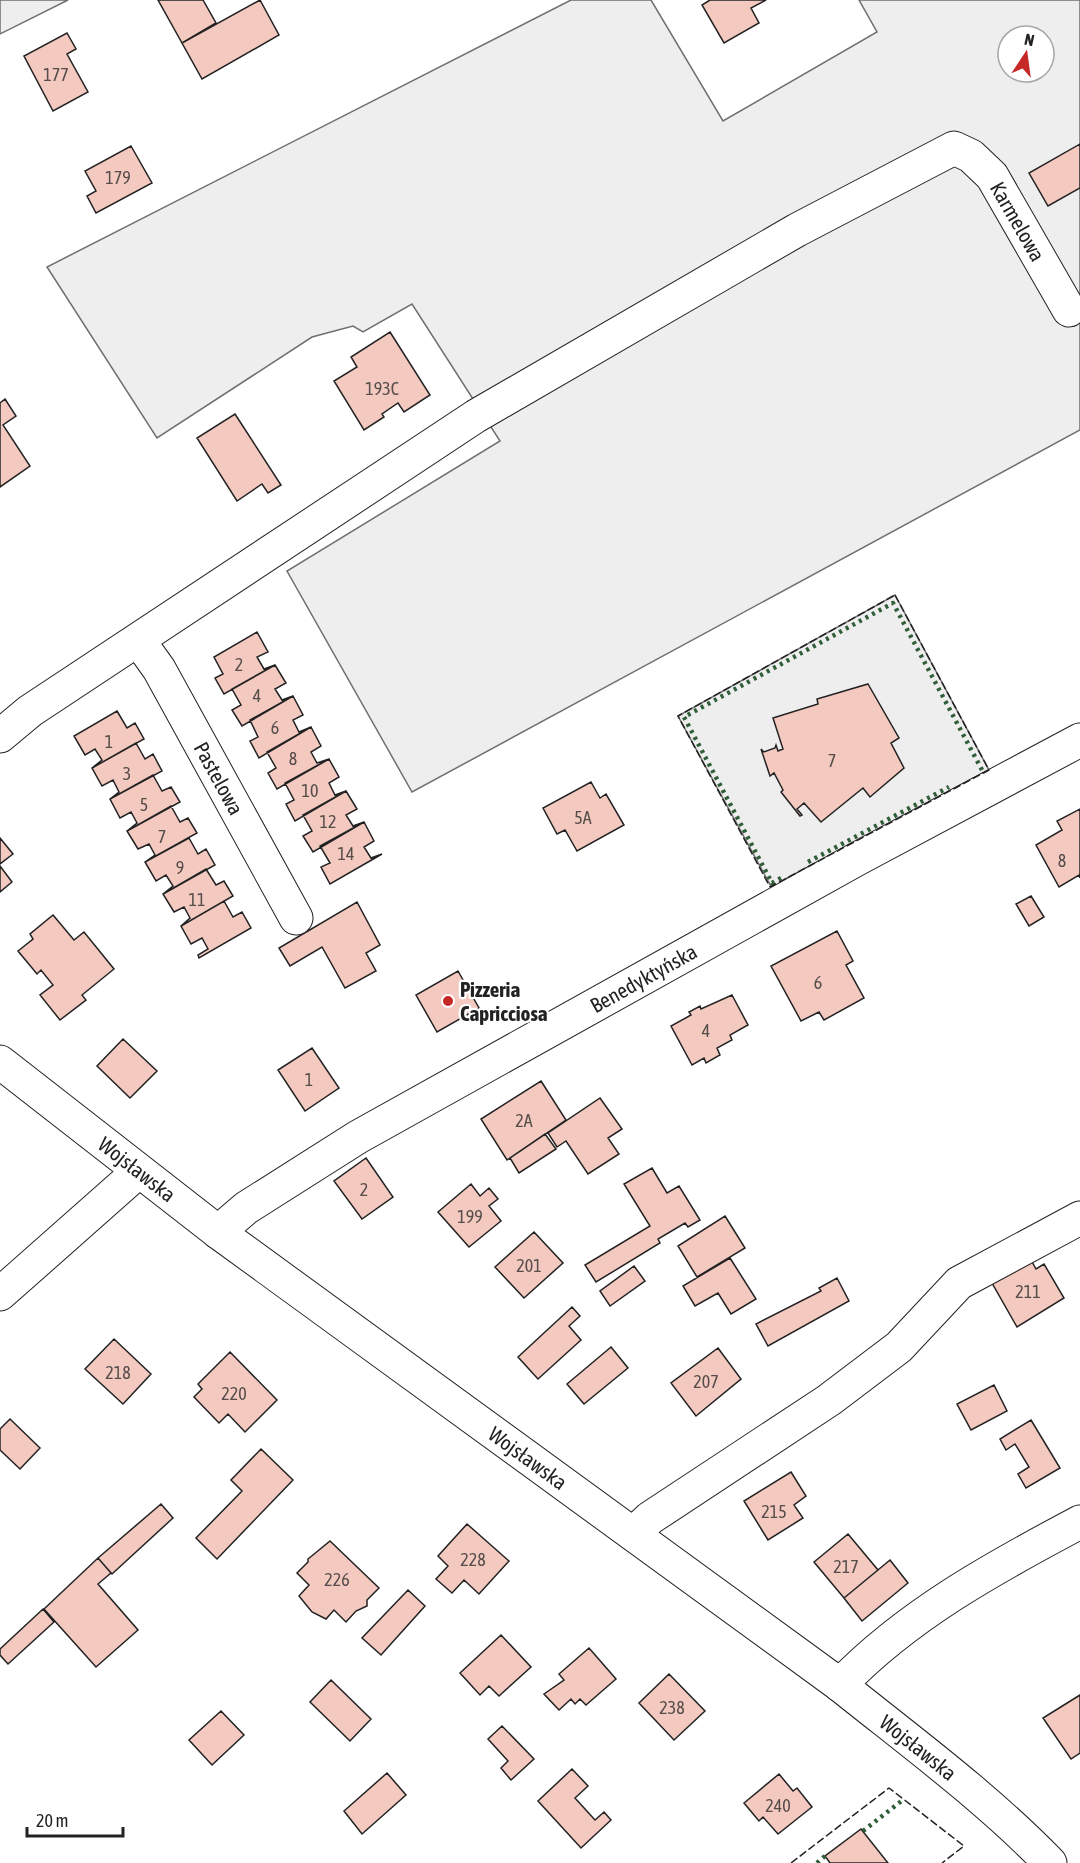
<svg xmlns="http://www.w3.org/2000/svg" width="1080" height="1863" font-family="'Asap Condensed',sans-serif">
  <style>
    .green { fill: #eee; stroke: #6f6f6f; stroke-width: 1.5; fill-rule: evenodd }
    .building { fill: #f3c9c0; stroke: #222; stroke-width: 1.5 }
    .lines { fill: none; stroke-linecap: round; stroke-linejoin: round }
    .minor-casing { stroke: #222; stroke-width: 35 }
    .minor { stroke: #fff; stroke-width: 33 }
    .hedge { stroke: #2f5e38; stroke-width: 4.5; stroke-dasharray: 3 4.5; stroke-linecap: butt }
    .fence { stroke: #222; stroke-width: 1.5; stroke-dasharray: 8 3; stroke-linecap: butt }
    .poi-dot { fill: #c62828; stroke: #fff; stroke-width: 2 }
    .labels { text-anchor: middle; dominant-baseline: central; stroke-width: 4.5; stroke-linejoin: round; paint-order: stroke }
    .number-label { font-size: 18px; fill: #564c4a }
    .street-label { font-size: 21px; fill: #222; stroke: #fff }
    .poi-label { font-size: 21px; font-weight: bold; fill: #222; stroke: #fff; text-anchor: start }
  </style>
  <rect width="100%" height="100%" fill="#fff"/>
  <!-- green -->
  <path class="green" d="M0 0H68L0 34Z
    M571 0H651L723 121 877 32 859 0H1080V430L412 792 287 571 500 441 412 304 363 332 353 326 312 337 157 438 47 267ZM1008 36H1044V72H1008Z
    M895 595 989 770 785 879 787 884 774 892 678 716Z"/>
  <!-- building -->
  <path class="building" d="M158 0H203L216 23 182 43Z
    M260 0 279 35 202 79 182 43Z
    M710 0H766L751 8 759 23 724 43 702 5Z
    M67 33 76 49 67 54 88 92 53 111 24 56Z
    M1080 144V188L1048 206 1029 173Z
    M131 146 152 183 96 213 87 196 96 191 85 171Z
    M390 332 430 395 404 412 398 403 382 414 384 417 364 430 334 381 357 367 351 357Z
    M5 399 16 416 3 425 30 466 0 487V403Z
    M235 414 281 485 268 493 262 484 237 501 197 438Z
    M257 632 268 652 257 657 264 669 275 665 224 694 215 678 223 674 214 657Z
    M275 665 286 683 275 689 282 700 293 696 242 726 232 710 241 705 232 689Z
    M868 684 899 738 891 743 904 768 870 797 863 788 821 822 804 803 797 809 802 815 800 816 781 792 783 790 774 773 770 776 761 749 764 752 775 748 776 745 778 751 783 749 773 718 818 704 817 699Z
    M293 696 303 715 293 720 299 732 311 727 259 758 250 741 258 737 250 720Z
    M117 711 127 728 135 723 144 739 92 768 102 760 95 749 85 755 74 736Z
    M311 727 321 746 311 752 317 763 329 759 277 789 268 773 276 768 267 752Z
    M136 743 145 759 153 754 162 771 110 799 119 792 113 780 102 786 92 768Z
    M329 759 339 777 329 783 335 795 346 791 295 821 286 804 294 800 285 783Z
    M153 775 162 791 171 787 180 802 127 831 137 823 131 812 120 818 110 799Z
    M591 782 600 798 606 794 624 825 577 851 565 830 557 834 543 808Z
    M346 791 357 809 346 815 353 826 364 822 313 852 303 836 312 831 303 815Z
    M171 806 180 822 188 818 197 833 145 862 155 855 149 844 138 849 127 831Z
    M1080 809V878L1079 875 1059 887 1036 845 1062 830 1057 821Z
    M364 822 374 841 364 847 371 858 382 854 330 884 321 867 330 863 320 846Z
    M0 838 13 854 0 864Z
    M189 838 198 854 206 849 215 865 163 894 173 886 166 875 156 881 145 862Z
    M0 866 12 882 0 892Z
    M206 869 216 885 224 881 233 896 181 926 190 918 184 907 174 912 163 894Z
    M1031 896 1044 917 1029 926 1016 904Z
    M224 901 233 917 242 912 251 928 199 958 198 955 208 949 202 938 191 944 181 926Z
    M357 902 380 945 366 953 376 971 345 988 322 947 290 966 279 948Z
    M53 915 74 940 84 932 114 969 82 995 86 1000 60 1020 40 995 53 985 41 970 37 974 18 951 33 939 30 934Z
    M837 931 853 961 846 965 864 998 824 1020 819 1012 801 1021 771 966Z
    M458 971 479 1008 437 1032 416 995Z
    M732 995 748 1025 730 1035 732 1040 717 1048 720 1055 706 1063 704 1058 692 1065 671 1026 691 1015 689 1012 700 1006 701 1009Z
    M123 1039 157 1071 130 1098 97 1066Z
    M312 1048 339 1088 305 1111 278 1070Z
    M541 1081 566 1120 507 1160 481 1119Z
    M600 1098 622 1129 608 1138 619 1154 588 1174 566 1141 557 1147 548 1133Z
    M545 1134 556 1149 519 1173 510 1158Z
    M366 1158 393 1197 362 1219 334 1181Z
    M652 1168 667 1193 679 1186 700 1220 688 1227 685 1223 658 1239 660 1243 596 1282 585 1265 650 1226 624 1184Z
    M471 1184 480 1196 489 1188 498 1199 489 1206 501 1221 469 1247 438 1212Z
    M725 1216 745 1248 697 1277 678 1246Z
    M534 1232 563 1263 524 1298 495 1267Z
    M730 1258 756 1299 731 1314 718 1293 695 1306 683 1286Z
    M1031 1260 1036 1269 1044 1264 1064 1298 1017 1327 992 1283Z
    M634 1266 645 1281 610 1306 600 1291Z
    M837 1278 849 1301 768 1346 756 1324 821 1291 819 1288Z
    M572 1307 580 1316 569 1326 581 1340 538 1379 518 1357Z
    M114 1339 151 1374 123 1404 85 1369Z
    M611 1347 628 1368 584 1404 567 1384Z
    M718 1348 741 1379 696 1416 671 1383Z
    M230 1352 277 1400 245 1432 228 1414 219 1423 194 1397 202 1389 198 1384Z
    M994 1385 1007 1411 971 1430 957 1404Z
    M10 1419 40 1448 20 1469 0 1450V1429Z
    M1031 1420 1060 1468 1026 1488 1018 1474 1029 1467 1015 1444 1006 1450 1000 1439Z
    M261 1449 293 1480 217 1559 196 1538 242 1491 231 1480Z
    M791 1472 806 1496 794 1505 803 1518 768 1540 744 1501Z
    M161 1504 173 1518 112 1574 98 1558Z
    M467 1524 509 1561 479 1594 464 1580 452 1593 436 1579 448 1566 438 1556Z
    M848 1534 878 1570 844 1598 814 1562Z
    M330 1541 379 1588 367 1600V1606L356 1611 346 1622 334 1610 326 1619 312 1612 299 1596 309 1585 297 1573 308 1562V1559Z
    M98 1558 111 1573 98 1584 138 1630 96 1667 44 1609Z
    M890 1560 908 1583 862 1621 844 1598Z
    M408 1590 425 1606 381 1655 362 1638Z
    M43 1609 54 1622 8 1664 0 1655V1649Z
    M501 1635 531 1667 499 1696 489 1686 480 1695 460 1673Z
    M589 1648 616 1679 586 1705 580 1699 575 1704 571 1699 559 1710 544 1694 564 1680 559 1674Z
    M669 1674 705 1711 674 1740 639 1703Z
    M331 1680 371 1719 350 1741 310 1702Z
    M1080 1695V1753L1071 1759 1043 1718Z
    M221 1711 244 1735 212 1765 189 1740Z
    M502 1726 534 1759 511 1780 501 1768 508 1761 488 1739Z
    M572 1769 588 1786 575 1798 595 1820 604 1812 611 1820 581 1848 538 1801Z
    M387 1773 406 1795 362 1834 344 1811Z
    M779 1774 793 1791 797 1788 812 1807 778 1834 763 1817 759 1821 744 1803Z
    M861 1829 888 1863H830L825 1856Z"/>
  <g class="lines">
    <!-- minor casing -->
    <g class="minor-casing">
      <g id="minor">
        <path id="s1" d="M139 641 159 669 296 918"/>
        <path id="s2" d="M0 736 30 711 476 416 797 230 954 148 971 156 992 176 1069 310"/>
        <path id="s3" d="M0 1062 218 1232 840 1685C911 1742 986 1797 1050 1863"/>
        <path id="s4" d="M218 1232 246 1208 358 1137 857 859 1080 740"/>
        <path d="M0 1294 139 1171"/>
        <path d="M633 1534 650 1518 829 1400 899 1347 959 1283 1080 1218"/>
        <path d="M840 1685C907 1615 995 1567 1080 1522"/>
      </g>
    </g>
    <!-- minor -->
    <use href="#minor" class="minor"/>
    <!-- hedge -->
    <path class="hedge" d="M808 862 949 787
      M781 878 772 883 684 717 893 603 982 770
      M863 1831 904 1799
      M817 1863 825 1856"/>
    <!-- fence -->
    <path class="fence" d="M895 595 989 770 770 887 678 716Z
      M791 1863 889 1788 964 1846 942 1863"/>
  </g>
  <!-- markers -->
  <circle class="poi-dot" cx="448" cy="1001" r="6"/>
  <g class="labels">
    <!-- number labels -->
    <g class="number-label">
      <text x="56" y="74">177</text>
      <text x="118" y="177">179</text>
      <text x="382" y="388">193C</text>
      <text x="239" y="664">2</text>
      <text x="257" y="695">4</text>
      <text x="275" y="727">6</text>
      <text x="109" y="741">1</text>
      <text x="293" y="758">8</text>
      <text x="832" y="760">7</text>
      <text x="127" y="773">3</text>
      <text x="310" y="790">10</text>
      <text x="144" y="804">5</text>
      <text x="583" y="817">5A</text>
      <text x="328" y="821">12</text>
      <text x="162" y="836">7</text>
      <text x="346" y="853">14</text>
      <text x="1062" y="860">8</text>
      <text x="180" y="867">9</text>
      <text x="197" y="899">11</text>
      <text x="818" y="982">6</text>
      <text x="706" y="1030">4</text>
      <text x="309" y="1079">1</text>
      <text x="524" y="1120">2A</text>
      <text x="364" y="1189">2</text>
      <text x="470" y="1216">199</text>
      <text x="529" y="1265">201</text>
      <text x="1028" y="1291">211</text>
      <text x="118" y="1372">218</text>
      <text x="706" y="1381">207</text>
      <text x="234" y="1393">220</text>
      <text x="774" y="1511">215</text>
      <text x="473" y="1559">228</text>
      <text x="846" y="1566">217</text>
      <text x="337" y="1579">226</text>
      <text x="672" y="1707">238</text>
      <text x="778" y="1805">240</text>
    </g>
    <!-- street labels -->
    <g class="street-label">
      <text stroke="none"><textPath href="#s2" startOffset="1222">Karmelowa</textPath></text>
      <text stroke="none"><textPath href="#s1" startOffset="159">Pastelowa</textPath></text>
      <text stroke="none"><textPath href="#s4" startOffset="496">Benedyktyńska</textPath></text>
      <text stroke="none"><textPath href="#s3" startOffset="174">Wojsławska</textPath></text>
      <text stroke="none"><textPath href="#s3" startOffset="660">Wojsławska</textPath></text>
      <text stroke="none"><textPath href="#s3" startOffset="1146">Wojsławska</textPath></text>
    </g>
    <!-- poi labels -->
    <g class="poi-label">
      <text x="460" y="989">Pizzeria<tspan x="460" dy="24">Capricciosa</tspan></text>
    </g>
  </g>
  <!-- north arrow -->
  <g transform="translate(1026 54) rotate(13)"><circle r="28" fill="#ffffff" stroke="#a7a7a7" stroke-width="1.5"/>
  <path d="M0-4.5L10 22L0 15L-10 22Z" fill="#c62828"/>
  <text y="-9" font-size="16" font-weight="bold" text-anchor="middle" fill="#222222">N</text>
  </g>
  <!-- scale -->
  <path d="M27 1827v9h96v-9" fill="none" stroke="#222222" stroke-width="3"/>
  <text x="36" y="1827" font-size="18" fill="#222222" stroke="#ffffff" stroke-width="4.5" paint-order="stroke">20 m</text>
</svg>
